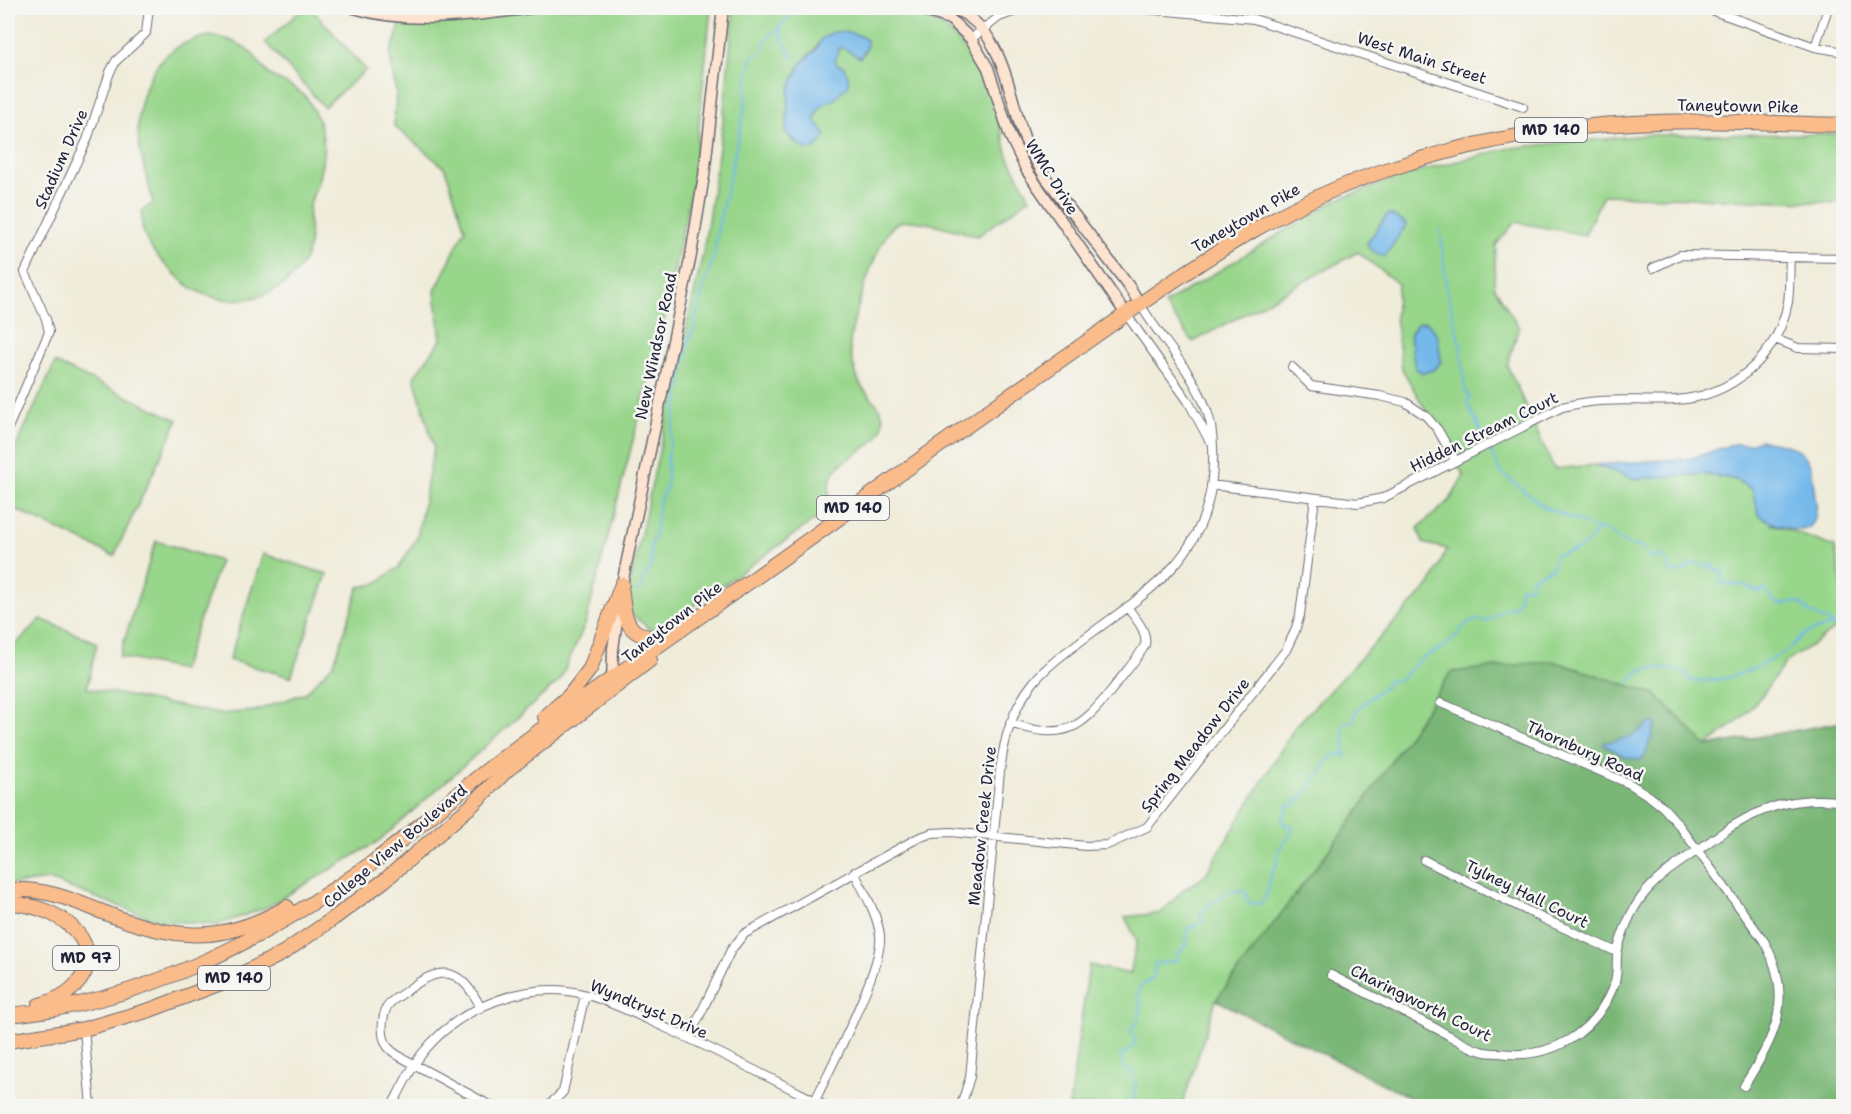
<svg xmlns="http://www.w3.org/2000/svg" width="1851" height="1114" font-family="'Shantell Sans',sans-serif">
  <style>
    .green { fill: #98d68b; stroke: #5d7c63; stroke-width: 1.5; fill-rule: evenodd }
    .forest { fill: #7ab777; stroke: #4e6c59; stroke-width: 1.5 }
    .water { fill: #74b9eb; stroke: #4b6e93; stroke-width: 1.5 }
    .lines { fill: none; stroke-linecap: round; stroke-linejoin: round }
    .stream { stroke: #74b9eb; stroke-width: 2 }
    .street-casing { stroke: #6a6973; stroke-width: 10 }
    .secondary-casing { stroke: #6a6973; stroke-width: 13 }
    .highway-casing { stroke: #6a6973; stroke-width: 16 }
    .street { stroke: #fff; stroke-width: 8 }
    .secondary { stroke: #fde4d0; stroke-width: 10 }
    .highway { stroke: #f9bc8a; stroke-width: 14 }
    .labels { text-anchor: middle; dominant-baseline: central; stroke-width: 5; stroke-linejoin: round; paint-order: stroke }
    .shield { fill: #f6f6f2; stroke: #626272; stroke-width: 1.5 }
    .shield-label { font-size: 15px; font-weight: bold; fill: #22223b }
    .street-label { font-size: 16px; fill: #22223b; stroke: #f6f6f2 }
  </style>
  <rect width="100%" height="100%" fill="#f6f6f2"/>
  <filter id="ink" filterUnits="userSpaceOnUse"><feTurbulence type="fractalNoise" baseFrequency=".0167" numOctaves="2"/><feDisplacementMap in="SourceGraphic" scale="12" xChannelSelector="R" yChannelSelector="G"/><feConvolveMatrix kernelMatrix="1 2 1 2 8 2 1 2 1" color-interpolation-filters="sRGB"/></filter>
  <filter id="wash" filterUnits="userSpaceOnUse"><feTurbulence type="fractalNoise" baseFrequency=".008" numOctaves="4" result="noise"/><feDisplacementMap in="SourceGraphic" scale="24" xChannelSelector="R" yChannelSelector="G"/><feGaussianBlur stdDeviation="1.35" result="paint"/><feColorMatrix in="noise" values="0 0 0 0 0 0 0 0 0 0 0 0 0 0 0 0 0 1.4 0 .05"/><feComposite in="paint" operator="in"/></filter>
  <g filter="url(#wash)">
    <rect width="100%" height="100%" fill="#f0ecda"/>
    <!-- green -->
    <path class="green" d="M304 8H311L366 70 324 107 265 42Z
      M533 8H711L693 181 664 320 586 622 560 680 379 841 265 908 217 925 156 920 49 880 8 885V646L13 647 41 619 97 643 87 688 220 714 255 711 305 693 334 663 359 587 375 584 399 567 417 538 434 447 414 377 441 340 435 291 465 229 445 168 394 126 396 93 390 55 403 17Z
      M734 8H837L896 11 927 18 947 29 979 64 995 107 1008 156 1030 198 978 236C961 232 912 215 897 223 879 232 848 328 850 349 851 358 856 375 860 384 867 396 885 407 883 422 880 453 839 452 830 481 828 489 830 500 830 509L665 626 651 630 629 612 627 596 703 253 723 122ZM847 32 867 40 864 53 860 57 846 49 839 48 835 61 838 65 843 66 847 80 840 93 819 108 815 120 821 131 825 136 814 149C802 146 790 144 786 130 788 107 788 86 800 65 807 55 817 50 821 39Z
      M211 36C228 38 243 43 255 57 260 63 264 70 269 74 280 82 295 86 305 96 309 100 311 107 314 111 327 136 325 155 318 182 315 190 311 199 309 208 307 223 313 237 307 253 291 301 222 314 185 283 169 269 148 251 143 230 141 224 142 217 142 211L153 203C149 183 142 164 139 144 135 118 143 85 158 64 171 47 191 39 211 36Z
      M1843 134V203L1603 195 1585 235 1515 222 1496 245 1494 286 1519 328 1507 365 1554 469 1595 465 1636 479 1704 474 1734 479 1752 489 1758 505 1772 524 1835 547 1843 592V624L1786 662 1762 695 1743 717 1707 746 1655 694 1451 672 1357 813 1216 1000 1182 1106H1069L1089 965 1130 974 1137 941 1125 917 1161 913 1184 889 1204 877 1295 727 1430 585 1447 549 1423 543 1418 528 1450 500 1464 476 1402 369 1395 317 1398 284 1358 252 1193 342 1164 304 1336 200 1411 173 1510 148 1645 135Z
      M55 363 178 420 114 556 8 506V464Z
      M156 541 220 561 182 670 119 657Z
      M263 554 327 574 291 677 229 660Z"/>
    <!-- forest -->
    <path class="forest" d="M1553 661 1655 694 1707 746 1843 722V1106H1427L1216 1000 1357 813 1451 672Z"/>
    <!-- water -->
    <path class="water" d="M833 32C845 31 857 33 867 40L866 48 860 58 846 49 839 48 835 61 838 65 843 66C847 73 851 80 847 88 840 89 840 96 833 100 823 105 817 107 815 120L826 136 814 149H805L786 133 789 91 793 80 802 63 817 48 821 39Z
      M1390 214 1407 224 1385 256H1381L1368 247 1367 243 1387 215Z
      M1426 322C1440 331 1439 347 1441 362L1433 370 1423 373 1415 368 1410 334 1418 323Z
      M1760 440C1776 443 1796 444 1806 458 1813 467 1813 480 1814 490 1815 497 1817 505 1816 513 1813 544 1774 525 1759 515L1752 489 1734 479 1704 474 1636 479 1595 465 1693 458 1733 444H1749Z
      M1650 723H1656L1645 756 1640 760 1628 758 1604 745V742C1623 741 1637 735 1650 723Z"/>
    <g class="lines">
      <!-- stream -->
      <path class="stream" d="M780 27 783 41 794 59
        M1440 229 1447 292 1461 348 1465 390 1470 398 1467 403 1484 438
        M1490 449 1500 471 1544 507 1597 529 1610 531C1617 543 1632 546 1645 548L1648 557 1654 559 1658 555 1663 556 1664 561 1668 564V571L1671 572 1686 570 1691 564 1696 563 1707 567 1709 564 1712 565V568L1723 573 1721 583 1743 585 1758 592 1764 589C1783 617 1787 596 1801 604 1804 606 1805 608 1808 611 1815 617 1826 619 1834 625L1844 621
        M634 591H637L642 588 643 579 651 567V547L655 536 659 502 667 486V460L689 339 694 327 703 287 714 257 717 232 745 108 748 70 752 58 762 51 766 40 795 11
        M1630 681 1641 669 1643 671C1655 665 1666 671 1680 669L1691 681C1726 683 1757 669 1786 651 1793 646 1799 637 1807 633 1815 629 1825 628 1834 625
        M1132 1106 1136 1085 1130 1070 1124 1068 1121 1055 1130 1050 1136 1041 1130 1031 1138 1022 1141 1003 1138 998 1139 988 1154 977 1155 964 1176 961 1177 954 1188 943 1186 935 1188 928 1203 923 1200 912 1228 892 1242 890 1247 895 1248 903 1261 904C1269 891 1268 891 1270 877 1271 872 1275 868 1277 864 1278 859 1276 855 1279 850 1283 840 1294 837 1292 825H1284L1282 818 1289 805H1296V800L1302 799 1305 792 1310 791V783L1314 782V777L1321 775 1328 759 1340 753 1345 757C1347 748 1342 736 1343 724L1355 721V712C1363 705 1377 690 1386 687L1388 680C1403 684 1412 666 1422 658 1426 655 1431 654 1435 652 1448 645 1459 634 1467 623L1481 619 1486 622 1506 608H1511L1519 601 1520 587H1529L1532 584 1531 578 1553 567 1555 555 1577 550 1589 542 1597 529"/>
    </g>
  </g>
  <g filter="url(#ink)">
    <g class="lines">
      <!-- street casing -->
      <g class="street-casing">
        <path id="street" d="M1134 8 1254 19 1523 107
          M1705 8 1815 47 1844 52
          M403 17 405 8
          M971 39 999 17 1024 8
          M1815 47 1828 8
          M1653 268 1680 255 1844 258
          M1126 314 1188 401 1209 440
          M1775 339 1798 348 1844 349
          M1292 367 1311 386 1380 396 1405 402 1426 416 1438 430 1455 460
          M8 428 49 332 46 319 25 272 87 140 110 72 116 61 146 33 149 8
          M1211 485 1358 503 1383 498 1562 407C1571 405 1580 403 1589 402 1617 398 1647 402 1676 400 1731 396 1777 359 1788 302 1790 288 1789 272 1790 257
          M1441 703 1630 784 1649 796 1663 807 1679 825 1764 941C1795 999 1776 1035 1744 1086
          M1010 723C1065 741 1080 730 1114 687 1124 673 1137 660 1145 645 1148 631 1135 618 1127 607
          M1424 860 1544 919 1617 952
          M1331 975C1367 993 1402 1011 1437 1029 1451 1036 1466 1047 1481 1051 1487 1053 1494 1053 1499 1053 1552 1060 1594 1034 1614 985 1619 974 1615 961 1618 949 1636 883 1666 874 1716 837 1755 809 1795 794 1844 802
          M481 1008C462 970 444 963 409 989 403 994 395 998 390 1003 381 1013 380 1036 388 1047 391 1051 396 1054 399 1056L491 1106
          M84 1029 91 1106
          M689 1038 731 950 744 934 918 838 932 833 951 832 1086 846 1107 845 1147 827 1286 650 1295 631 1300 615 1315 498
          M815 1101C830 1068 884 966 880 935 877 913 864 892 854 872
          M392 1106C401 1089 409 1071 421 1055 457 1008 528 978 587 995 617 1004 646 1019 675 1032 726 1055 776 1081 825 1106
          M548 1106 563 1092 585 995
          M961 1106 970 1077 1000 771C1004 739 1012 709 1033 683 1044 669 1058 658 1073 647 1132 601 1198 570 1211 488 1214 466 1215 432 1207 411 1194 372 1161 340 1140 304"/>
      </g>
      <!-- secondary casing -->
      <g class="secondary-casing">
        <path id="secondary" d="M354 8C412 26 474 15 533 8
          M916 8 950 19 971 39 988 68 1010 136 1027 171 1126 314
          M952 8C1003 27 1008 92 1024 137 1030 151 1038 165 1046 178L1128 285 1140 304
          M612 684 613 649 622 584 691 255 704 176 723 8"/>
      </g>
      <!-- highway casing -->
      <g class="highway-casing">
        <path id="highway" d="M622 592C624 626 631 638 666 639
          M545 717 570 695 590 669 622 584
          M8 890C44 888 67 898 100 911 171 939 219 947 287 907
          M8 903C34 904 66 915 81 938 102 971 68 999 39 1005
          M8 1015C141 1004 264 940 372 863 414 832 453 796 495 764 579 700 665 641 752 580 832 524 911 465 991 409 1037 377 1083 344 1129 312 1209 255 1291 201 1386 170 1466 143 1549 127 1633 123 1703 119 1774 123 1844 125
          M8 1041 84 1029 150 1010 234 978 283 953 334 918 385 880 472 805 507 770 650 660"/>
      </g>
      <!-- street -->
      <use href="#street" class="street"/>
      <!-- secondary -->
      <use href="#secondary" class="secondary"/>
      <!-- highway -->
      <use href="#highway" class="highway"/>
    </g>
  </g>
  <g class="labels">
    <!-- shield labels -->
    <g class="shield">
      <rect x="1515" y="118" width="72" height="24" rx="4.5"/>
      <rect x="817" y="496" width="72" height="24" rx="4.5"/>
      <rect x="53" y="946" width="66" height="24" rx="4.5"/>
      <rect x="198" y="966" width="72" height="24" rx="4.5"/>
    </g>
    <g class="shield-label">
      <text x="1551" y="130">MD 140</text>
      <text x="853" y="508">MD 140</text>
      <text x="86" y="958">MD 97</text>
      <text x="234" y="978">MD 140</text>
    </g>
    <!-- street labels -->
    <g class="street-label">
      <text transform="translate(1422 58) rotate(18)">West Main Street</text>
      <text transform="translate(1738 106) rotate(1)">Taneytown Pike</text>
      <text transform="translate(61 159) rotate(-66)">Stadium Drive</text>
      <text transform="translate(1052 177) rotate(58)">WMC Drive</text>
      <text transform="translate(1246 218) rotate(-30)">Taneytown Pike</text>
      <text transform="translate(656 346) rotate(-78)">New Windsor Road</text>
      <text transform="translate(1484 432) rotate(-26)">Hidden Stream Court</text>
      <text transform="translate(672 622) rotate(-38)">Taneytown Pike</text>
      <text transform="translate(1195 745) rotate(-52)">Spring Meadow Drive</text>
      <text transform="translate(1585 751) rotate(24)">Thornbury Road</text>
      <text transform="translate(982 826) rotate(-84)">Meadow Creek Drive</text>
      <text transform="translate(395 846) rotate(-40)">College View Boulevard</text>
      <text transform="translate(1527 894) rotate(26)">Tylney Hall Court</text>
      <text transform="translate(1421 1003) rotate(26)">Charingworth Court</text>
      <text transform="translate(649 1009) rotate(23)">Wyndtryst Drive</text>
    </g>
  </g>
  <!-- margin -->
  <rect width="1851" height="1114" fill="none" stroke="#f6f6f2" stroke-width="30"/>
</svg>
